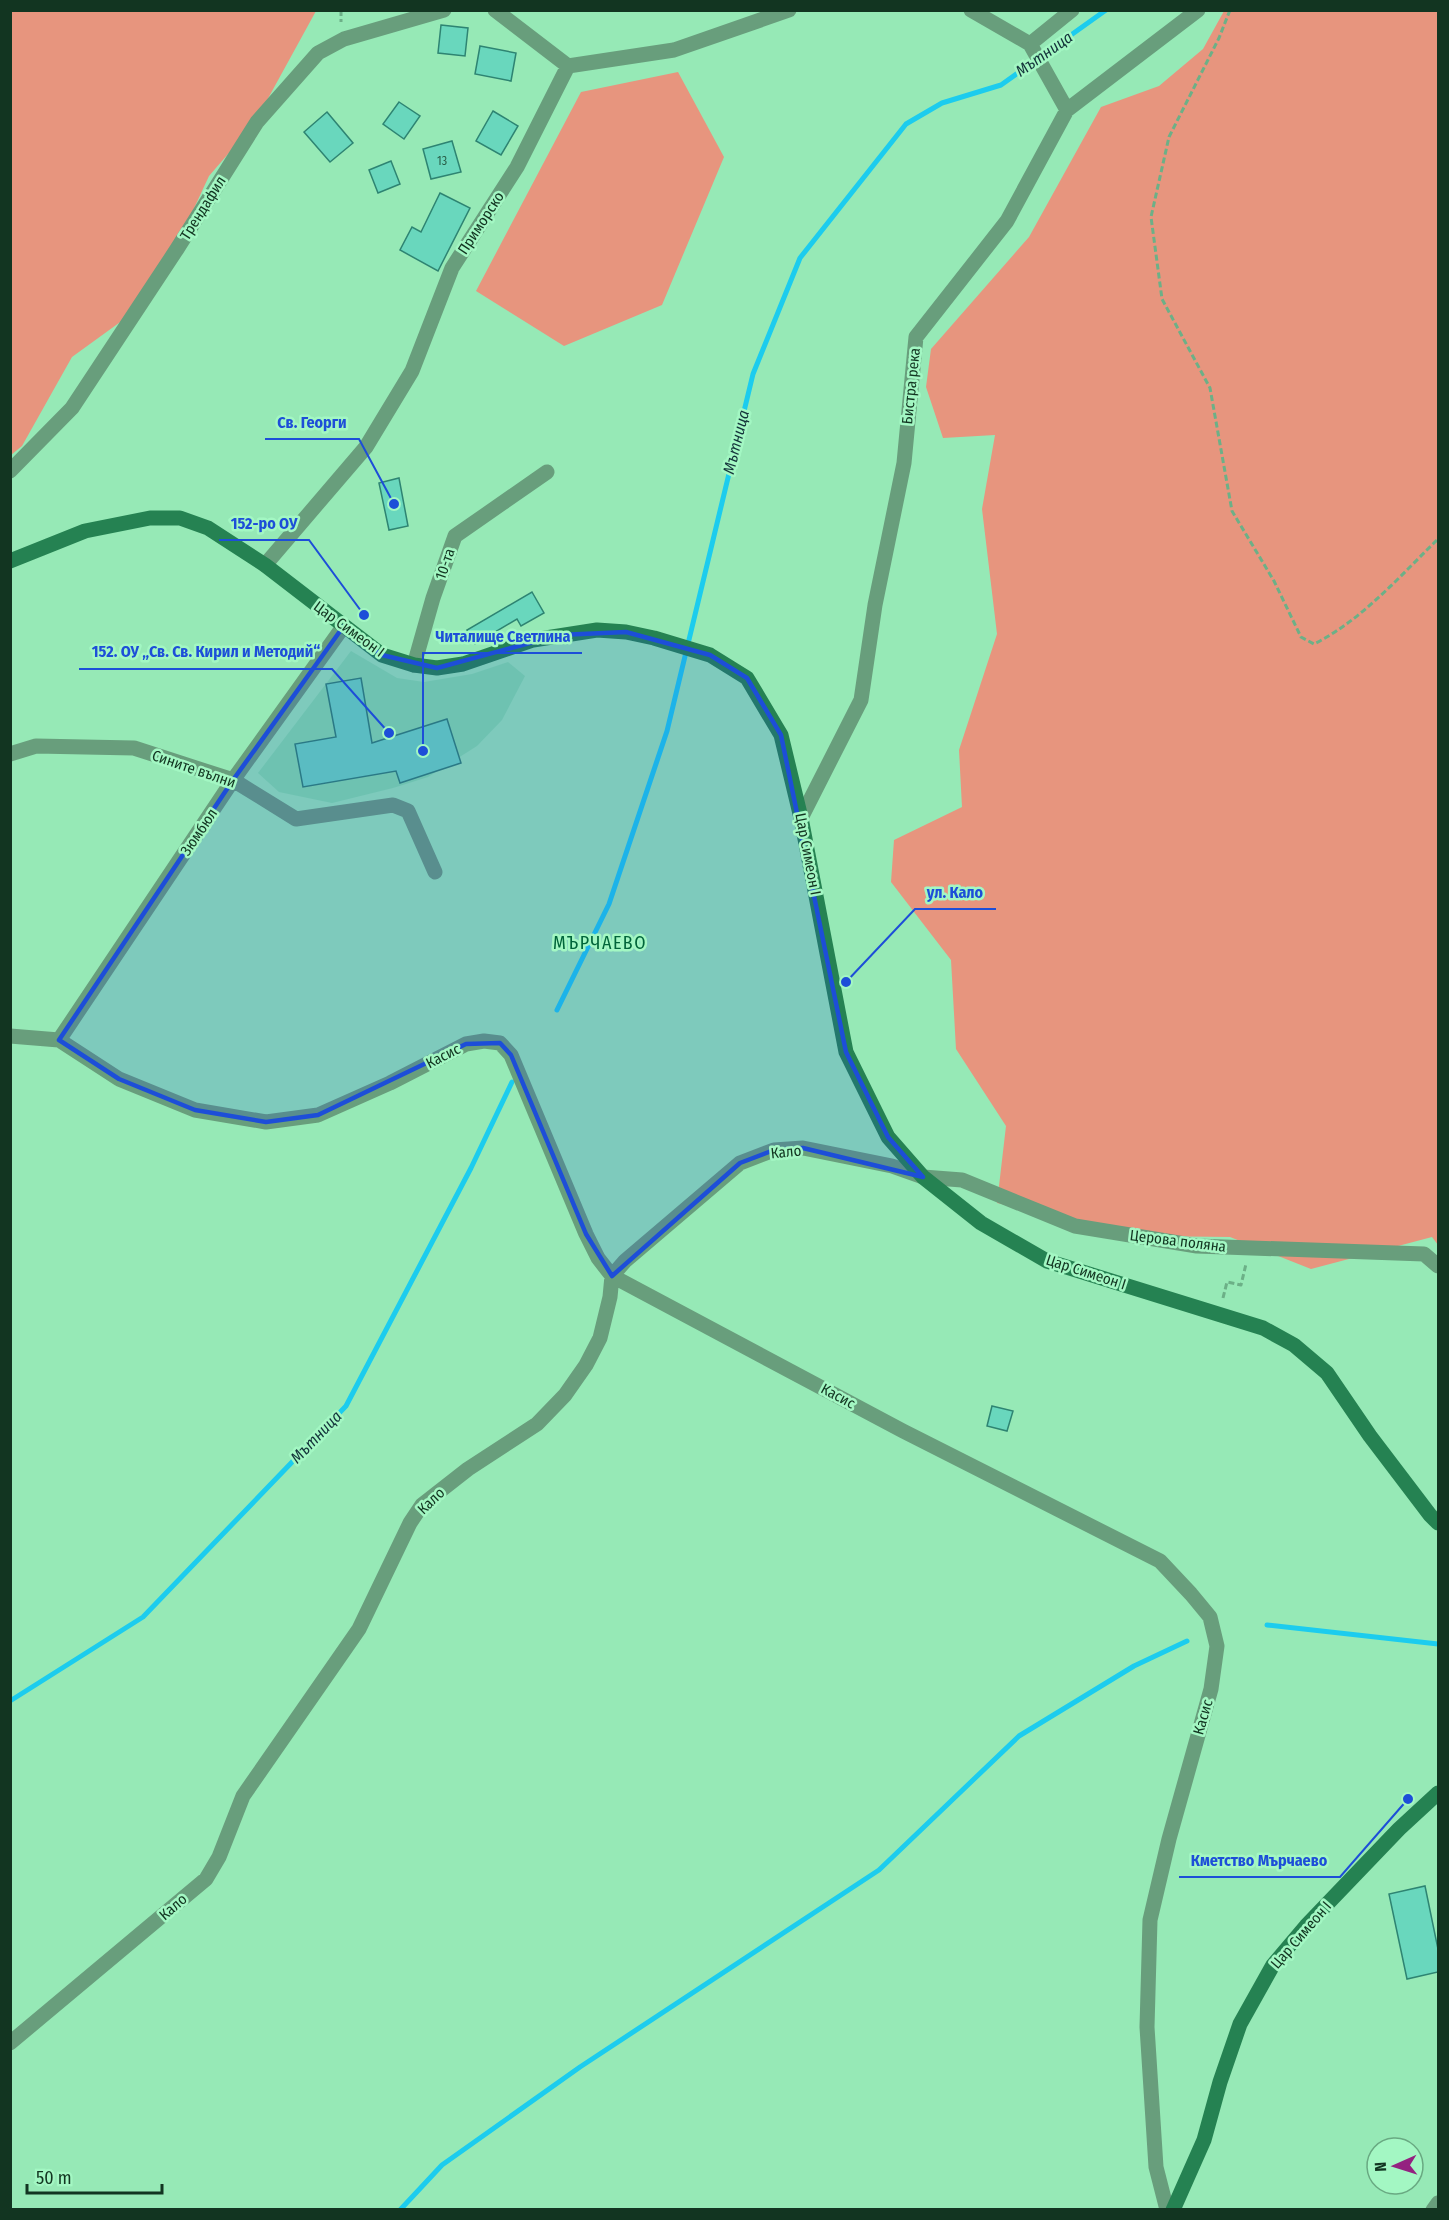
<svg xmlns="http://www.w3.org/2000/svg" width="1449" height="2220" font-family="'Fira Sans Condensed',sans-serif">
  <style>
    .built { fill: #83dfa8 }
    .green { fill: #e7957e }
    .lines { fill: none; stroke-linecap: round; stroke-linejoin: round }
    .stream { stroke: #1cccee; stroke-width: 5 }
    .building { fill: #69d7bd; stroke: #2e8472; stroke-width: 1.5 }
    .path { stroke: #6cb087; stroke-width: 3; stroke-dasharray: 6 3; stroke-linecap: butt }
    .street { stroke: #689e7c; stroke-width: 15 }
    .secondary { stroke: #258252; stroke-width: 15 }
    .marked { fill: #1d4ed8; fill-opacity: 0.2; stroke: #1d4ed8; stroke-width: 4.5; stroke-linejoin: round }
    .labels { text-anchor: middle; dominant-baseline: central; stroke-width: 5; stroke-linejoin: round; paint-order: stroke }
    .number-label { font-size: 12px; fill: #285e48 }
    .street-label { font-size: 15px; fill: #123521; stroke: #a3f7c3 }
    .water-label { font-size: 16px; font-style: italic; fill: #13333a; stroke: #a3f7c3 }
    .quarter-label { font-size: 18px; letter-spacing: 1.5px; fill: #00653a; stroke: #a3f7c3 }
    .leader { fill: none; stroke: #1d4ed8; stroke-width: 2 }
    .callout-dot { fill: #1d4ed8; stroke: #a3f7c3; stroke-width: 2 }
    .callout-label { font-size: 16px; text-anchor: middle; font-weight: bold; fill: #1d4ed8; stroke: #a3f7c3; stroke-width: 5; stroke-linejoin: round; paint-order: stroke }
  </style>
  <rect width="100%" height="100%" fill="#96e9b6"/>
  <!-- built -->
  <path class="built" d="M351 651 397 678 424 682 472 674 508 662 525 676 502 720 477 746 428 777 393 788 332 803 279 792 258 773Z"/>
  <!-- green -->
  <path class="green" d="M11 11H316L254 124 209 176 152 299 72 357 22 446 11 455Z
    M1224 11H1438V1245L1432 1237 1311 1269 1230 1237 1142 1236 997 1203 1006 1126 956 1049 951 960 891 882 894 840 962 807 959 750 997 634 982 509 995 435 943 438 926 387 931 349 1029 237 1101 107 1159 86 1203 49Z
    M678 72 724 157 662 305 564 346 476 291 581 92Z"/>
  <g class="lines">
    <!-- stream -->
    <path class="stream" d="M557 1010 609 904 667 731 753 374 800 258 906 124 942 103 1001 85 1106 10
      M1267 1625 1438 1644
      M10 1701 143 1617 346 1406 471 1168 512 1082
      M400 2210 442 2165 580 2067 879 1870 1019 1736 1134 1666 1187 1641"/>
  </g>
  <!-- building -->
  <path class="building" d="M441 25 468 28 465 56 438 53Z
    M480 46 516 53 511 81 475 74Z
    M399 102 420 116 404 139 383 124Z
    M493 111 518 126 501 155 476 141Z
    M327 112 353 143 330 162 304 132Z
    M452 141 461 172 431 179 423 149Z
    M391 161 400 184 378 193 369 170Z
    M440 193 470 208 438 271 400 250 412 227 421 232Z
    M399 478 408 526 389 530 379 483Z
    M532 592 544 613 521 626 517 619 475 644 467 630Z
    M361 678 372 743 447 719 461 763 400 783 396 771 303 787 295 744 336 737 326 684Z
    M992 1406 1013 1411 1007 1431 987 1426Z
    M1425 1886 1438 1949V1972L1407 1979 1389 1894Z"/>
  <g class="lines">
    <!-- path -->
    <path class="path" d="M341 10V22
      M1230 10 1219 38 1169 137 1151 217 1162 299 1210 388 1232 511 1274 581 1301 637 1314 644C1362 620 1400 576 1438 539
      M1223 1298 1227 1282 1241 1285 1246 1264"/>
    <!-- street -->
    <path class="street" d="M495 10 568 66
      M971 10 1030 44 1067 110
      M1030 44 1072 10
      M10 471 72 408 177 249 257 122 318 53 344 39 444 10
      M265 565 366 447 412 371 452 268 517 167 568 66 674 50 789 10
      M414 665 433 598 455 536 547 472
      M10 754 36 746 134 748 233 780 296 819 393 805 408 811 435 872
      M801 818 861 700 875 605 904 463 916 337 1007 221 1067 110 1198 10
      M10 1036 59 1040 119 1079 195 1110 266 1122 318 1115 390 1083 466 1044 484 1041 500 1043 511 1055 586 1234 598 1258 612 1276 903 1431 1160 1561 1191 1594 1210 1617 1217 1646 1211 1689 1169 1839 1150 1920 1147 2027 1156 2167 1167 2210
      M59 1040 233 780 343 627
      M10 2043 206 1879 219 1857 243 1796 359 1629 410 1523 422 1505 468 1469 537 1424 565 1395 586 1365 600 1338 610 1297 612 1276 625 1261 740 1163 774 1150 803 1148 892 1166 923 1177 962 1180 1075 1226 1197 1246 1424 1254 1438 1266
      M1433 2210 1438 2203"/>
    <!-- secondary -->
    <path class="secondary" d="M10 561 85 531 150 518H180L208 528 265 565 382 655 414 665 437 668 463 664 533 640 597 630 626 632 654 638 710 655 747 678 781 735 801 818 846 1052 888 1137 923 1177 981 1223 1047 1261 1263 1328 1294 1345 1327 1373 1370 1436 1430 1515 1438 1523
      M1173 2210 1204 2140 1220 2082 1240 2024 1273 1965 1306 1926 1399 1829 1438 1793"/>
  </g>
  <!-- marked area -->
  <path class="marked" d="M343 627 382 655 437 668 559 635 626 632 710 655 747 678 781 735 846 1052 888 1137 923 1177 803 1148 774 1150 740 1163 612 1276 586 1234 511 1055 500 1043 466 1044 318 1115 266 1122 195 1110 119 1079 59 1040 233 780Z"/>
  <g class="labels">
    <!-- number labels -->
    <g class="number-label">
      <text x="442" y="161">13</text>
    </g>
    <!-- street labels -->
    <g class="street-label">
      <text transform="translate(203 208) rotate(-58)">Трендафил</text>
      <text transform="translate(481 223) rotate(-57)">Приморско</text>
      <text transform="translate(911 386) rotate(-84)">Бистра река</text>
      <text transform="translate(445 564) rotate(-71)">10-та</text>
      <text transform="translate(349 629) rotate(36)">Цар Симеон I</text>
      <text transform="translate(194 769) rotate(19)">Сините вълни</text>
      <text transform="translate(199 832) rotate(-56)">Зюмбюл</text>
      <text transform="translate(808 854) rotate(79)">Цар Симеон I</text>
      <text transform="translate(443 1056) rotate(-27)">Касис</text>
      <text transform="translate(786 1152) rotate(-6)">Кало</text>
      <text transform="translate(1178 1241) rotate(7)">Церова поляна</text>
      <text transform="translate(1086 1272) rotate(18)">Цар Симеон I</text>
      <text transform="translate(838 1396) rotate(28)">Касис</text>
      <text transform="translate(431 1501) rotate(-44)">Кало</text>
      <text transform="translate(1203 1717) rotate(-74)">Касис</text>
      <text transform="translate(173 1907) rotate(-41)">Кало</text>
      <text transform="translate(1301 1935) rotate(-49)">Цар Симеон I</text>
    </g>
    <!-- water labels -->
    <g class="water-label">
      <text transform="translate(1044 54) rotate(-35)">Мътница</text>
      <text transform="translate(736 442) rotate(-76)">Мътница</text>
      <text transform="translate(316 1437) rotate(-46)">Мътница</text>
    </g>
    <!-- quarter labels -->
    <g class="quarter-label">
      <text x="600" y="943">МЪРЧАЕВО</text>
    </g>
  </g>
  <!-- callouts -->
  <path class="leader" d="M394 504L359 439H265M364 615L309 540H219M423 751L423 653H582M389 733L332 669H79M846 982L915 909H996M1408 1799L1340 1877H1179"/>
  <g class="callout-dot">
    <circle cx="394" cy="504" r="6"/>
    <circle cx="364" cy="615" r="6"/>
    <circle cx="423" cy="751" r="6"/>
    <circle cx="389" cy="733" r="6"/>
    <circle cx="846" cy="982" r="6"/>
    <circle cx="1408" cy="1799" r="6"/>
  </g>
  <g class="callout-label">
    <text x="312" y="428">Св. Георги</text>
    <text x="264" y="529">152-ро ОУ</text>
    <text x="503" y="642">Читалище Светлина</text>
    <text x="206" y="657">152. ОУ „Св. Св. Кирил и Методий“</text>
    <text x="955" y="898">ул. Кало</text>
    <text x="1259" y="1866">Кметство Мърчаево</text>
  </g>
  <!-- border -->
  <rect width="1449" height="2220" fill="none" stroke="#123521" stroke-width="24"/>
  <!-- north arrow -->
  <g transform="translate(1395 2166) rotate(267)"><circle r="28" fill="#a3f7c3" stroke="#69a982" stroke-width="1.5"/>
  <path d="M0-4.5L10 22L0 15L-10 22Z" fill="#942180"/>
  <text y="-9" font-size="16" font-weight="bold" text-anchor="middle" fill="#123521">N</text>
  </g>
  <!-- scale -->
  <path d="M27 2184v9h135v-9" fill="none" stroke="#123521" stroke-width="3"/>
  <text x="36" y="2184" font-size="18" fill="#123521" stroke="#a3f7c3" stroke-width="4.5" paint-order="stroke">50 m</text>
</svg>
